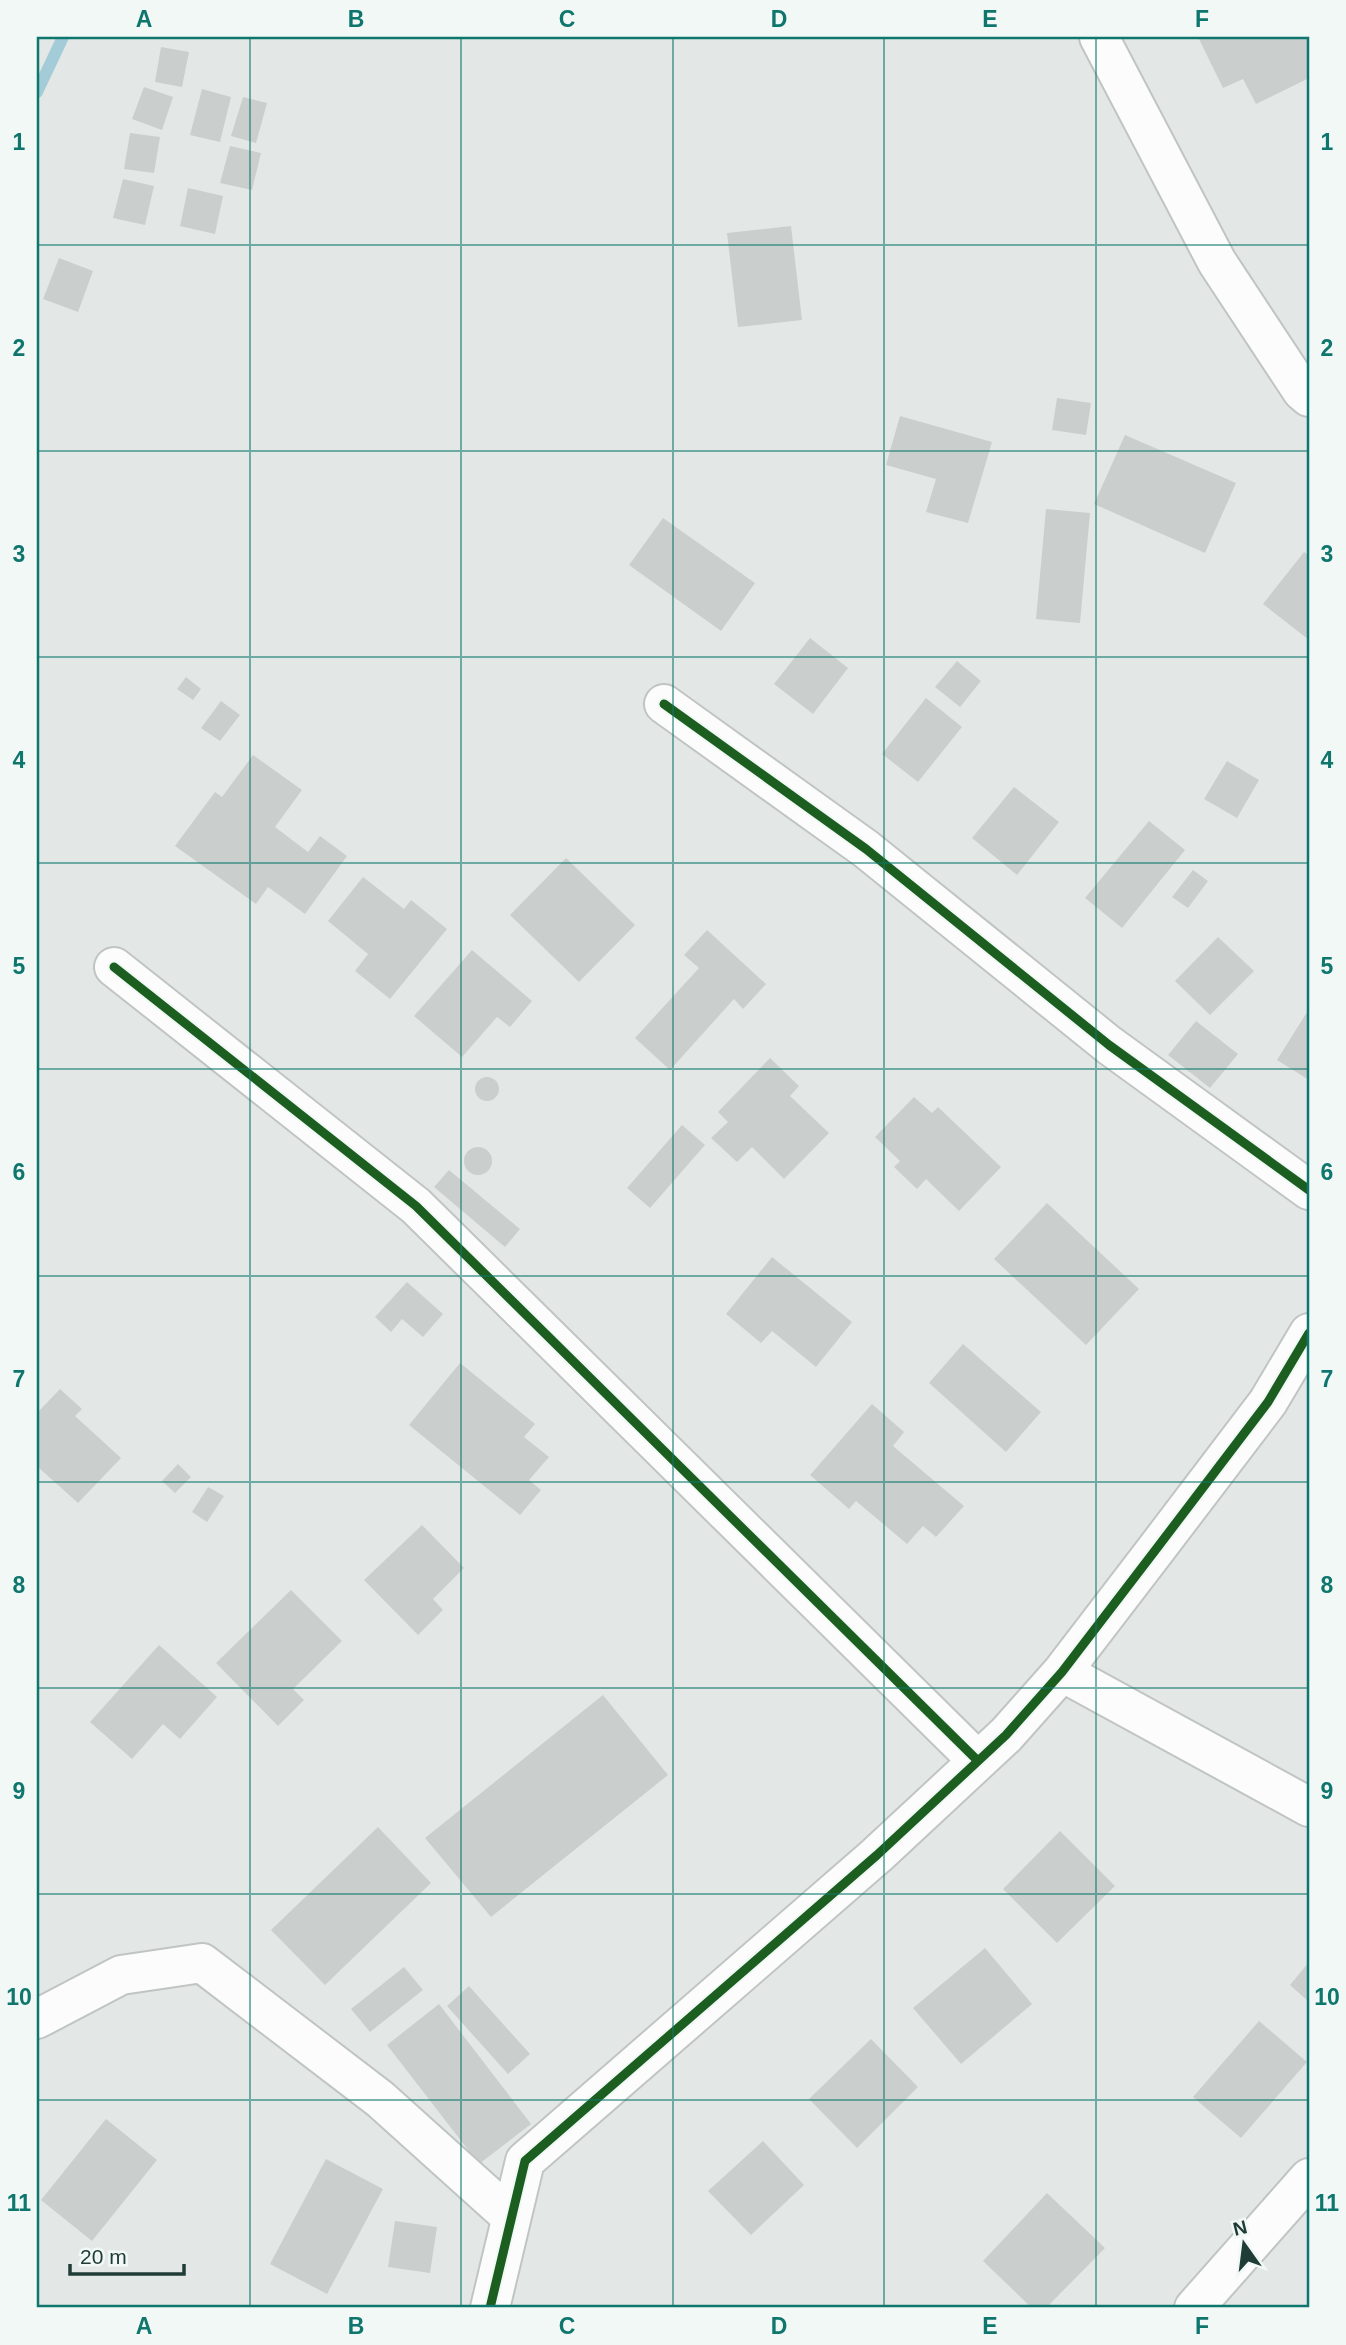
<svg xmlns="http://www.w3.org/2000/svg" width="1346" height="2345" font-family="Arial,sans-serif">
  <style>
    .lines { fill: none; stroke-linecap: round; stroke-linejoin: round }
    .stream { stroke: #a3ccd8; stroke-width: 12 }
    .building { fill: #cacfce }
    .minor-casing { stroke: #c0c5c3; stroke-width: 42 }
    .minor { stroke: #fbfcfb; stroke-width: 38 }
    .cycleway-casing { stroke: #f1f8f5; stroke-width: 13 }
    .cycleway { stroke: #1b5e20; stroke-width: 9 }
    .grid { fill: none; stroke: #0f766e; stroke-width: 2; stroke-opacity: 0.55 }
    .neatline { fill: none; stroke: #0f766e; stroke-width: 2.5 }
    .grid-label { font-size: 23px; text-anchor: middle; font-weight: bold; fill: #0f766e }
  </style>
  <rect width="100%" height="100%" fill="#e3e8e6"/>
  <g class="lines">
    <!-- stream -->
    <path class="stream" d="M37 92 63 37"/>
  </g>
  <!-- building -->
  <path class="building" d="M1198 37H1307L1309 42V78L1256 104 1243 79 1223 88Z
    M161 47 189 52 182 87 155 82Z
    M144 87 173 97 162 130 132 119Z
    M202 89 231 97 220 142 190 135Z
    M243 97 267 103 256 143 231 136Z
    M130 133 160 137 154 173 124 169Z
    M230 146 261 153 252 190 220 183Z
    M123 179 154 186 145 225 113 218Z
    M188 188 223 196 215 234 180 226Z
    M791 226 802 320 738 327 727 233Z
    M59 258 93 271 78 312 43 299Z
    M1057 398 1091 403 1086 435 1052 430Z
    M900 416 992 442 968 523 926 512 936 479 886 465Z
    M1125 435 1236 483 1205 553 1094 504Z
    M1046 509 1090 513 1080 623 1036 619Z
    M663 518 755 583 721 631 629 565Z
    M1304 552 1309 556V640L1263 604Z
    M810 638 848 668 813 714 774 684Z
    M957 661 981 681 960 707 935 687Z
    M186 677 201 689 193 700 177 689Z
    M926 698 962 727 918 782 882 754Z
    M221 701 240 715 220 741 201 728Z
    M253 755 302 790 275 827 308 852 320 836 347 856 305 914 268 887 256 904 175 846 215 792 222 797Z
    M1227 761 1259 780 1237 818 1204 799Z
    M1014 787 1059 822 1017 875 972 838Z
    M1149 821 1185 850 1122 928 1085 898Z
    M566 858 635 925 579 982 510 915Z
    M1193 870 1208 881 1188 908 1172 897Z
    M363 877 404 909 411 900 447 929 390 999 355 971 368 954 328 921Z
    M707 930 766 984 743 1009 734 999 670 1070 635 1038 699 968 684 955Z
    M1218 937 1254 971 1210 1015 1175 981Z
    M472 950 532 1001 510 1027 497 1017 462 1057 414 1016Z
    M1309 1009V1080L1277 1060Z
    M1196 1021 1238 1054 1210 1088 1168 1055Z
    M770 1058 799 1086 790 1096 829 1133 784 1179 752 1147 737 1162 711 1138 728 1122 718 1112Z
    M475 1089a12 12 0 1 1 24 0a12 12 0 1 1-24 0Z
    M914 1097 932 1113 938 1107 1001 1167 959 1211 926 1179 917 1189 894 1167 900 1161 875 1137Z
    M682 1125 705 1145 650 1208 627 1188Z
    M464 1161a14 14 0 1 1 28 0a14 14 0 1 1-28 0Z
    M449 1170 520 1229 505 1247 434 1187Z
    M1047 1203 1139 1289 1086 1345 994 1259Z
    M772 1257 852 1322 816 1367 772 1331 761 1343 726 1314Z
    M407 1282 443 1314 423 1337 402 1319 391 1332 375 1317Z
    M963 1344 1041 1412 1006 1452 929 1383Z
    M460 1363 535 1424 524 1437 549 1457 529 1480 541 1490 520 1515 409 1425Z
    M60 1389 82 1409 75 1416 121 1458 78 1503 39 1468 37 1471V1413Z
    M872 1404 904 1432 893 1446 964 1506 936 1537 923 1526 907 1544 856 1501 849 1509 810 1475Z
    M178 1464 191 1477 175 1493 162 1481Z
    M208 1487 224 1496 207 1522 192 1512Z
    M422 1525 464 1568 433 1599 443 1610 418 1635 364 1580Z
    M291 1590 342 1641 293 1689 304 1700 278 1726 216 1663Z
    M159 1645 217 1697 180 1739 163 1724 132 1759 90 1722Z
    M603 1695 668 1775 491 1917 425 1838Z
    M378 1827 431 1883 325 1985 271 1930Z
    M1060 1831 1115 1886 1057 1943 1003 1889Z
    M985 1948 1032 2004 961 2064 913 2008Z
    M1309 1962V2002L1290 1985Z
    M404 1967 423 1990 370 2032 351 2009Z
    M469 1986 530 2054 508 2074 447 2006Z
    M439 2004 531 2124 479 2164 387 2045Z
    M1259 2021 1307 2062 1241 2138 1193 2097Z
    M871 2039 918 2087 857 2148 809 2099Z
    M106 2119 157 2160 92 2241 41 2200Z
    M763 2141 804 2185 751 2235 708 2191Z
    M326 2159 383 2189 327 2294 270 2264Z
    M1047 2193 1105 2248 1046 2308H1032L983 2261Z
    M395 2221 437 2227 430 2273 388 2267Z"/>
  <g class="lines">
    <!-- minor casing -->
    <g class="minor-casing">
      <path id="minor" d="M1099 37 1217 262 1302 391 1309 397
        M664 704 866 849 1109 1045 1309 1190
        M114 967 416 1206 978 1761
        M1062 1672 1309 1807
        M37 2019 121 1975 202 1963 380 2099 511 2217
        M490 2308 525 2161 877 1855 1006 1735 1062 1672 1157 1548 1268 1402 1309 1333
        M1194 2308 1309 2178"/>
    </g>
    <!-- minor -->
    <use href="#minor" class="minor"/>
    <!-- cycleway casing -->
    <g class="cycleway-casing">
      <path id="cycleway" d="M664 704 866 849 1109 1045 1309 1190
        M114 967 416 1206 978 1761
        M490 2308 525 2161 877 1855 1006 1735 1062 1672 1157 1548 1268 1402 1309 1333"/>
    </g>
    <!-- cycleway -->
    <use href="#cycleway" class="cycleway"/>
  </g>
  <!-- grid -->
  <path class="grid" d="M250 37V2308M461 37V2308M673 37V2308M884 37V2308M1096 37V2308M37 245H1309M37 451H1309M37 657H1309M37 863H1309M37 1069H1309M37 1276H1309M37 1482H1309M37 1688H1309M37 1894H1309M37 2100H1309"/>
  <!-- border -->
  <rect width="1346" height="2345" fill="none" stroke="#f1f8f5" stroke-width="77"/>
  <!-- north arrow -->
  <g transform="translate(1244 2244) rotate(346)" stroke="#f1f8f5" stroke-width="5" paint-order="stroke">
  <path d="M0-5L12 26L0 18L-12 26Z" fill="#203c37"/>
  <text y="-10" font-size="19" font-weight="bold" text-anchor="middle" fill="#203c37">N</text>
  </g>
  <!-- scale -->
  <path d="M70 2264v10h114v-10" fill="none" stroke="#203c37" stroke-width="3.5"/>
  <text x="80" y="2264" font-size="21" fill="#203c37" stroke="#f1f8f5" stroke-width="5" paint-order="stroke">20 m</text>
  <rect x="38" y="38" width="1270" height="2268" class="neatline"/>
  <g class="grid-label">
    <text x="144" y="27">A</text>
    <text x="356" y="27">B</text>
    <text x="567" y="27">C</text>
    <text x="779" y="27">D</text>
    <text x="990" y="27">E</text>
    <text x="1202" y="27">F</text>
    <text x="19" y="150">1</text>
    <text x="1327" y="150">1</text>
    <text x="19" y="356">2</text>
    <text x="1327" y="356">2</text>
    <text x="19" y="562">3</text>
    <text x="1327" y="562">3</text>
    <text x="19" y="768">4</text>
    <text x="1327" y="768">4</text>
    <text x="19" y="974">5</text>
    <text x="1327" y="974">5</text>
    <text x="19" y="1180">6</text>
    <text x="1327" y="1180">6</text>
    <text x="19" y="1387">7</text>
    <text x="1327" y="1387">7</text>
    <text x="19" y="1593">8</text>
    <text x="1327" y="1593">8</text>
    <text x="19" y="1799">9</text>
    <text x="1327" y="1799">9</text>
    <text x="19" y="2005">10</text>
    <text x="1327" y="2005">10</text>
    <text x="19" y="2211">11</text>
    <text x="1327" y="2211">11</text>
    <text x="144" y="2334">A</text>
    <text x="356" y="2334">B</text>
    <text x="567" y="2334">C</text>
    <text x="779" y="2334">D</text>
    <text x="990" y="2334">E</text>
    <text x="1202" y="2334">F</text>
  </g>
</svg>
